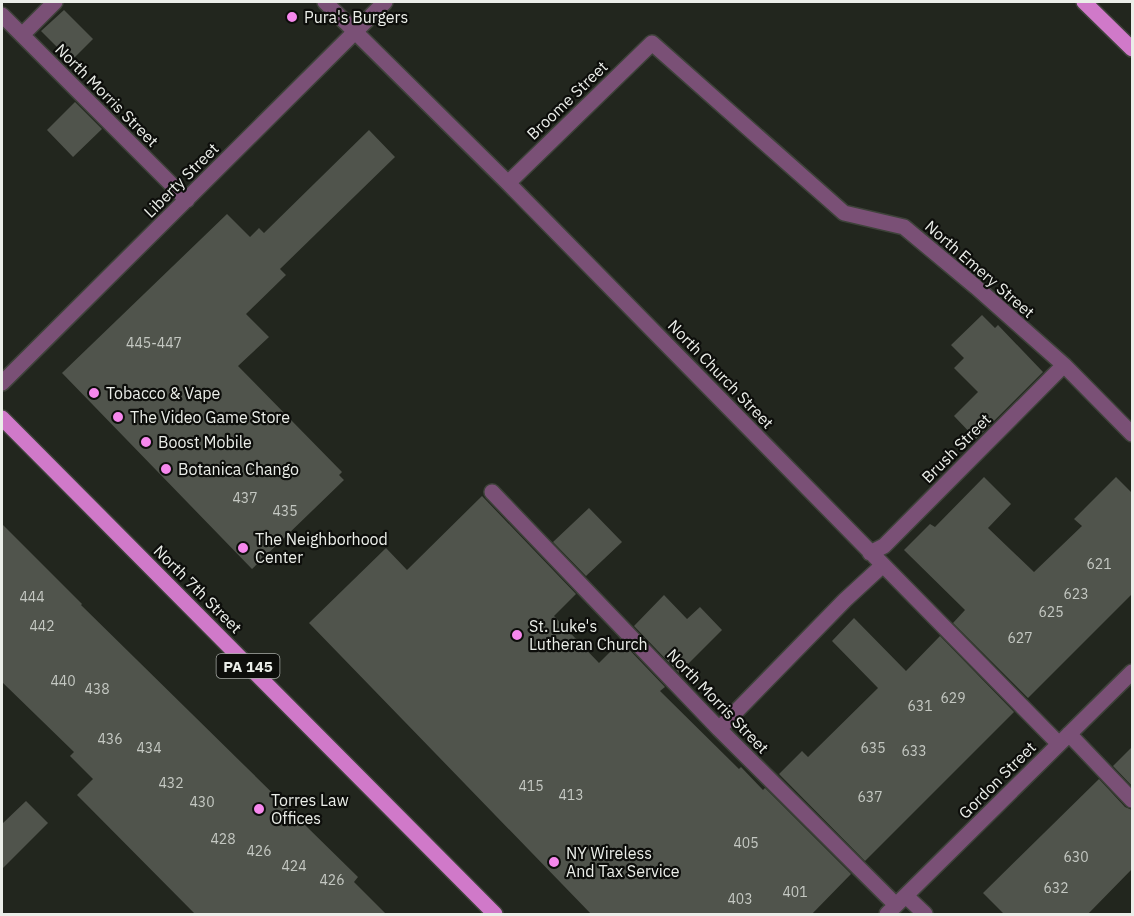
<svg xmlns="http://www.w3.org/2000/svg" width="1134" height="916" font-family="'IBM Plex Sans',sans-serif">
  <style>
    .building { fill: #50544c }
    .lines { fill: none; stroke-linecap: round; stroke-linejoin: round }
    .minor-casing { stroke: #3e423a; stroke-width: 18 }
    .major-casing { stroke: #3e423a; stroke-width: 18 }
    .minor { stroke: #7a5076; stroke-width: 15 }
    .major { stroke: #d079c9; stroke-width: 15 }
    .poi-dot { fill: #f688ed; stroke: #0d0e0b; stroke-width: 2 }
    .labels { text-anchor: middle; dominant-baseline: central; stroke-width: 4.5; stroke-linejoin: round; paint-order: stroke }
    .number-label { font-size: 14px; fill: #c4c8c2 }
    .shield { fill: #0d0e0b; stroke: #a8aba6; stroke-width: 1.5 }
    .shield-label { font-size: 15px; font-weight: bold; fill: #ebeee9 }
    .poi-label { font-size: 16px; fill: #ebeee9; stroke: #0d0e0b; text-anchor: start }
    .street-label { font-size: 16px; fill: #ebeee9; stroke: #0d0e0b }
  </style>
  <rect width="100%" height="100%" fill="#22261e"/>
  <!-- building -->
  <path class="building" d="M64 10 93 39 71 61 41 31Z
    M75 102 102 129 73 157 47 130Z
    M369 130 395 157 280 269 286 275 246 314 269 337 238 366 342 472 339 475 344 480 252 569 62 373 227 214 250 237 259 228 264 233Z
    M982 315 995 328 998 325 1043 372 976 439 954 416 978 392 954 368 964 358 951 345Z
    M984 477 1011 504 988 528 1034 572 1082 526 1074 519 1116 477 1132 493V594L1028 698 953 623 965 610 904 550 930 524 935 527Z
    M482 496 576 594 554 616 599 663 621 641 665 687 660 691 739 769 741 767 763 790 765 788 851 874 811 915H592L309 623 386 548 407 570Z
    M589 508 622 542 586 576 553 542Z
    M2 524 82 604 81 605 358 877 354 882 387 915H196L77 795 93 779 70 756 74 752 2 682Z
    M664 595 687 619 700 607 722 630 679 673 634 626Z
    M854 618 906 671 940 636 1014 712 865 861 779 774 802 751 808 757 878 688 832 641Z
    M1132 747V786L1113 766Z
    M1099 779 1125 807 1132 810V869L1087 915H1005L983 893Z
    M26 801 48 823 2 869V824Z"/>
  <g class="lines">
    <!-- minor casing -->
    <g class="minor-casing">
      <path id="minor" d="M325 2 508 183 1059 744
        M2 15 187 200
        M22 35 55 2
        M508 183 652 43 844 213 904 227 976 287 1064 365 1132 434
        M2 383 385 2
        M492 492 719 729 896 905
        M870 553 884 546 1064 365
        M719 729 845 600 883 565
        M1069 734 1132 800
        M906 896 925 914
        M887 914 1132 672"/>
    </g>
    <!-- major casing -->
    <g class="major-casing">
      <path id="major" d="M1084 2 1132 49
        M2 418 495 914"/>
    </g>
    <!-- minor -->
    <use href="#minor" class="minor"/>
    <!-- major -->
    <use href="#major" class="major"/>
  </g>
  <!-- markers -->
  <g class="poi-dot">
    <circle cx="292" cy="17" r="6"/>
    <circle cx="94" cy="393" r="6"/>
    <circle cx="118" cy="417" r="6"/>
    <circle cx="146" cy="442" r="6"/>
    <circle cx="166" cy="469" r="6"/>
    <circle cx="243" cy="548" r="6"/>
    <circle cx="517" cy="635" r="6"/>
    <circle cx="259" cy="809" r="6"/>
    <circle cx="554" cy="862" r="6"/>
  </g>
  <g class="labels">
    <!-- number labels -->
    <g class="number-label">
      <text x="154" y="343">445-447</text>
      <text x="245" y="498">437</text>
      <text x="285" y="511">435</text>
      <text x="1099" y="564">621</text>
      <text x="1076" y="594">623</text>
      <text x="32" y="597">444</text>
      <text x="1051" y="612">625</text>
      <text x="42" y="626">442</text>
      <text x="1020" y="638">627</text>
      <text x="63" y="681">440</text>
      <text x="97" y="689">438</text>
      <text x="953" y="698">629</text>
      <text x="920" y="706">631</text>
      <text x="110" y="739">436</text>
      <text x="149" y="748">434</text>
      <text x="873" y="748">635</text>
      <text x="914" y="751">633</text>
      <text x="171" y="783">432</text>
      <text x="531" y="786">415</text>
      <text x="571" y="795">413</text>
      <text x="870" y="797">637</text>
      <text x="202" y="802">430</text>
      <text x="223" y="839">428</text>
      <text x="746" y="843">405</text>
      <text x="259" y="851">426</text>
      <text x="1076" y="857">630</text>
      <text x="294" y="866">424</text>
      <text x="332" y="880">426</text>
      <text x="1056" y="888">632</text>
      <text x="795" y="892">401</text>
      <text x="740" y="899">403</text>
    </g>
    <!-- shield labels -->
    <rect class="shield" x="216.5" y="654" width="63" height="24" rx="4.5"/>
    <g class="shield-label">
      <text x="248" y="666">PA 145</text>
    </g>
    <!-- poi labels -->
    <g class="poi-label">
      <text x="304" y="17">Pura's Burgers</text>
      <text x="106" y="393">Tobacco &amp; Vape</text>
      <text x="130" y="417">The Video Game Store</text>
      <text x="158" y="442">Boost Mobile</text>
      <text x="178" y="469">Botanica Chango</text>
      <text x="255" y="539">The Neighborhood<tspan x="255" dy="18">Center</tspan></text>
      <text x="529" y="626">St. Luke's<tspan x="529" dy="18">Lutheran Church</tspan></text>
      <text x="271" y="800">Torres Law<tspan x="271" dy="18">Offices</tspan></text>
      <text x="566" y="853">NY Wireless<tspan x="566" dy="18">And Tax Service</tspan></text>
    </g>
    <!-- street labels -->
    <g class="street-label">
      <text transform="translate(107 95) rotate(45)">North Morris Street</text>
      <text transform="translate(567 100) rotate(-44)">Broome Street</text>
      <text transform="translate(181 180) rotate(-45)">Liberty Street</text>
      <text transform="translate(980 269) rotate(41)">North Emery Street</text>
      <text transform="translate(721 374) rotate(46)">North Church Street</text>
      <text transform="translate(956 448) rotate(-45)">Brush Street</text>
      <text transform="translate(198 589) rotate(45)">North 7th Street</text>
      <text transform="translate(718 701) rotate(46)">North Morris Street</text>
      <text transform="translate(997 780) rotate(-45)">Gordon Street</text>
    </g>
  </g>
  <!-- border -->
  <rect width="1134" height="916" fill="none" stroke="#ebeee9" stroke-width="6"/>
</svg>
